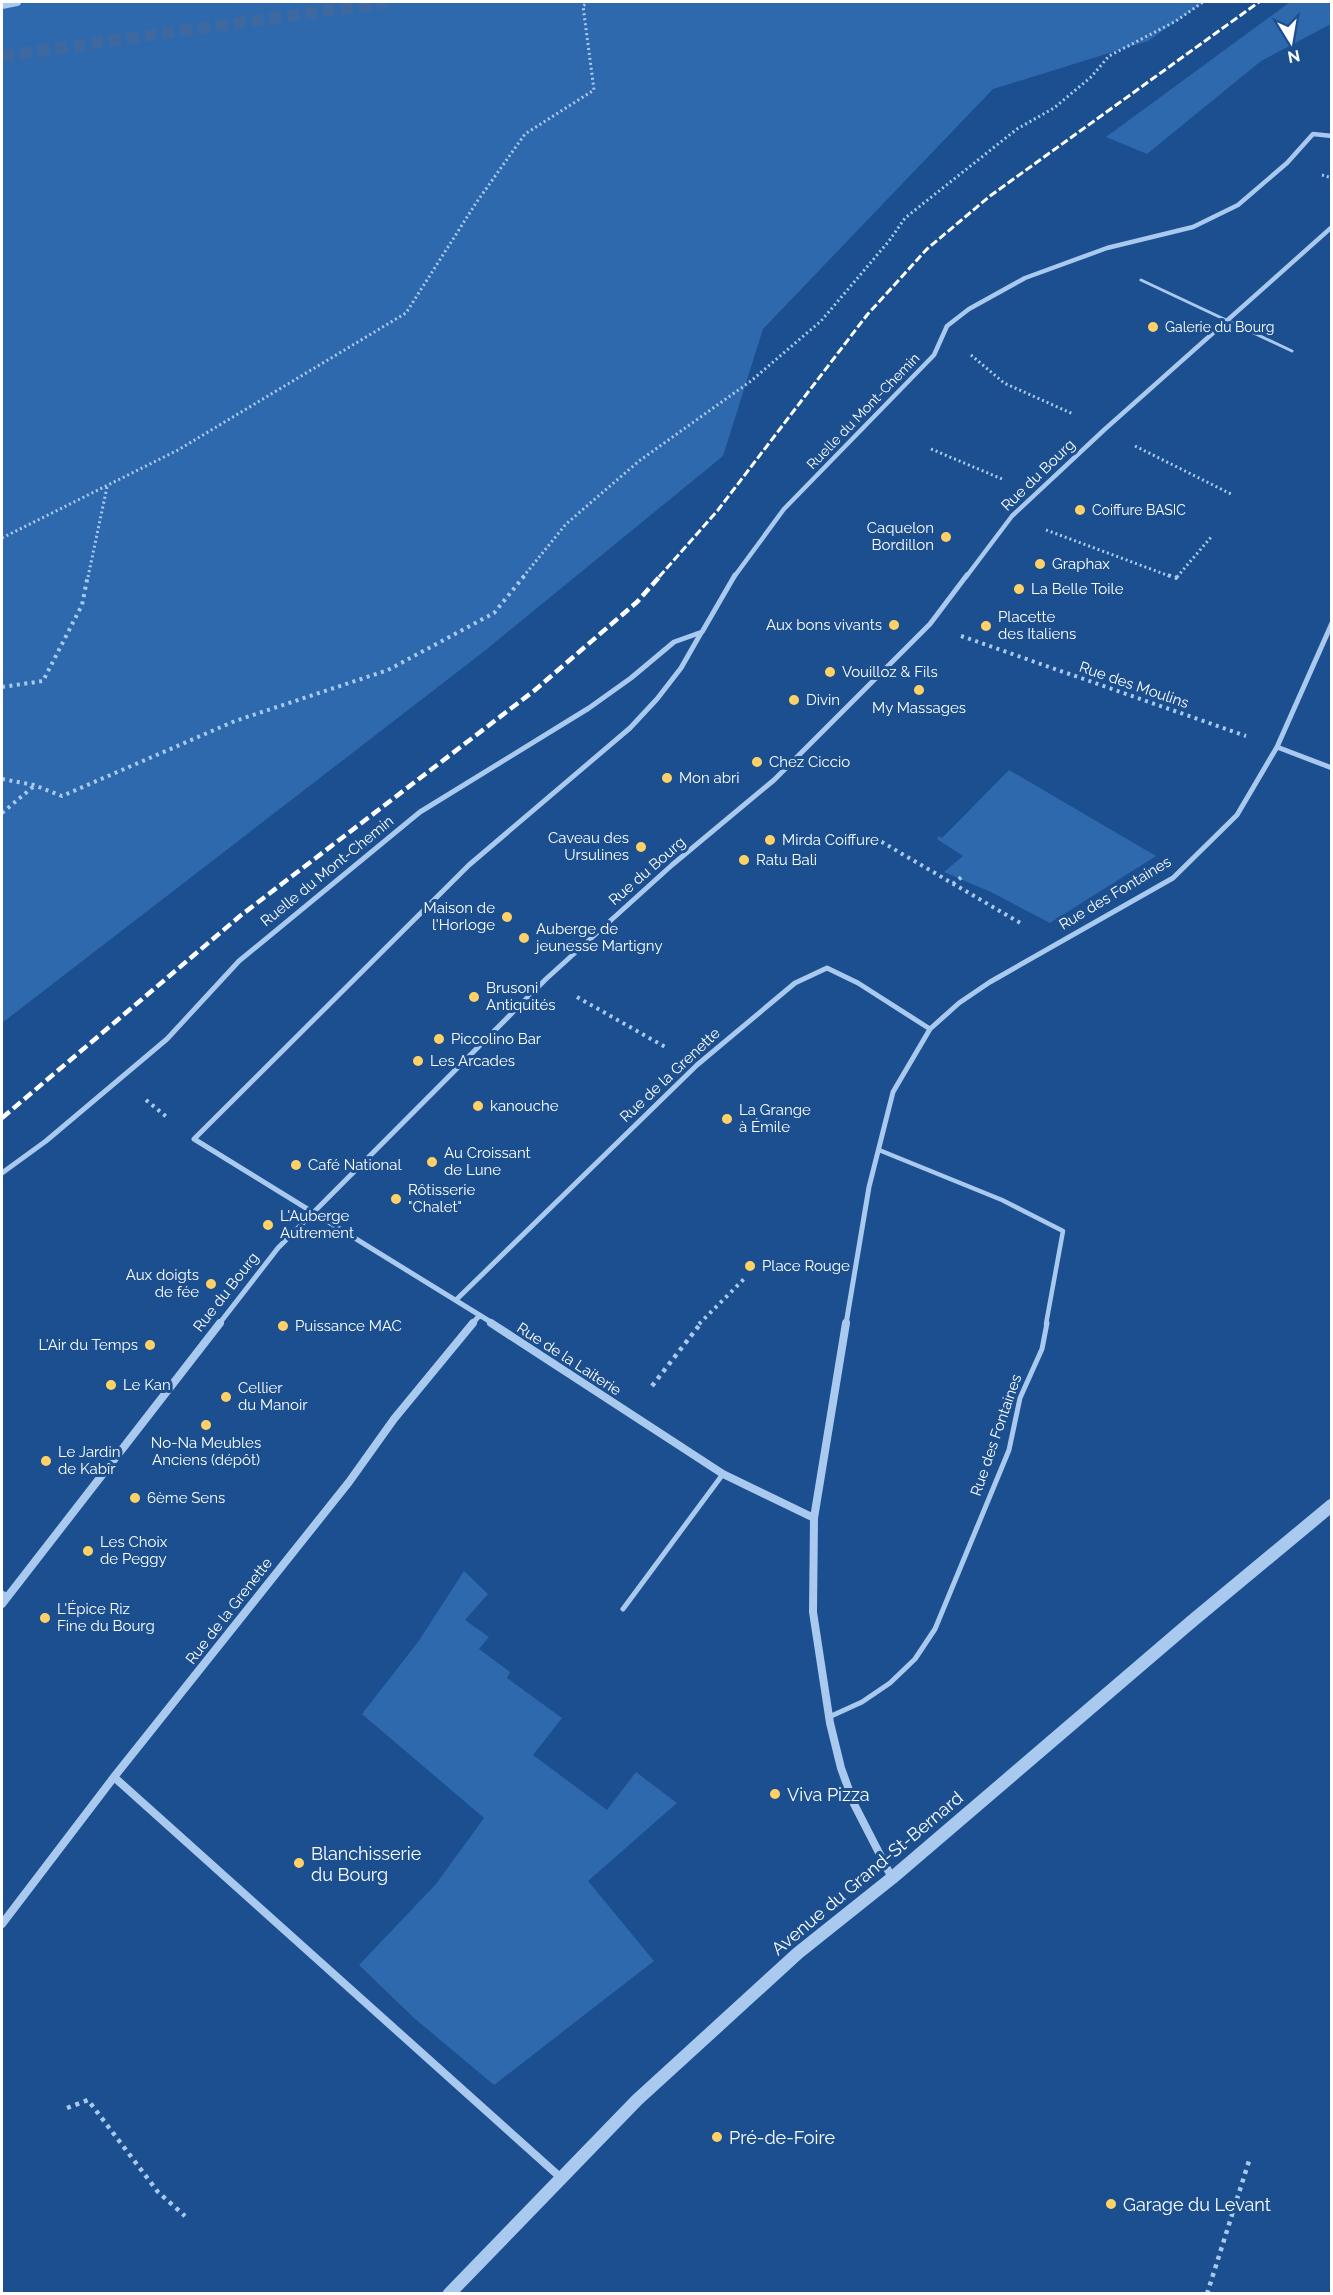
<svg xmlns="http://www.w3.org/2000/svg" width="1333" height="2295" font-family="Raleway,sans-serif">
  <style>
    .green { fill: #2e69ad }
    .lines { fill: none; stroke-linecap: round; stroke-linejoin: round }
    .trunk-tunnel { stroke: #3d69a0; stroke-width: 12; stroke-dasharray: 12 6; stroke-linecap: butt }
    .path-far2 { stroke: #a9c9ee; stroke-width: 3; stroke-dasharray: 2 3; stroke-linecap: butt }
    .path-far1 { stroke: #a9c9ee; stroke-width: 4; stroke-dasharray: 3 4.5; stroke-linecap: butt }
    .path { stroke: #a9c9ee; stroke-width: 4.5; stroke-dasharray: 4 5; stroke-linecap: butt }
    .service-far2 { stroke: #a9c9ee; stroke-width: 3 }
    .service-far1 { stroke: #a9c9ee; stroke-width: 4.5 }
    .service { stroke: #a9c9ee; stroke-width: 5 }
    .minor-far2 { stroke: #a9c9ee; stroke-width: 4.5 }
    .minor-far1 { stroke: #a9c9ee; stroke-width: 5 }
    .minor { stroke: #a9c9ee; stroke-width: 8 }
    .tertiary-far1 { stroke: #a9c9ee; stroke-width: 8 }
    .tertiary { stroke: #a9c9ee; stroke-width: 13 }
    .rail-far1 { stroke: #fff; stroke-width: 3; stroke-dasharray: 8 3; stroke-linecap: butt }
    .rail { stroke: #fff; stroke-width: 4.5; stroke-dasharray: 10 4.5; stroke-linecap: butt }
    .poi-dot { fill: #ffd166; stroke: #1b4f8f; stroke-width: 2 }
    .labels { text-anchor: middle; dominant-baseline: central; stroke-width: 6; stroke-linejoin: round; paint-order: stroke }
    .far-poi-label { font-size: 14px; fill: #fff; stroke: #1b4f8f; text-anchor: start }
    .far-street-label { font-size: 14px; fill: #fff; stroke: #1b4f8f }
    .street-label { font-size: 15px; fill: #fff; stroke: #1b4f8f }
    .poi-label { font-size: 15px; fill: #fff; stroke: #1b4f8f; text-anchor: start }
    .near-poi-label { font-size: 18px; fill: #fff; stroke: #1b4f8f; text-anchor: start }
    .near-street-label { font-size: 18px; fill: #fff; stroke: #1b4f8f }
  </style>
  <rect width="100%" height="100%" fill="#1b4f8f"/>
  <!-- green -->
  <path class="green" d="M2 2H1204L1148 41 993 89 763 329 723 456 482 653 2 1023Z
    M1290 2H1331V24L1261 61 1147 154 1106 137Z
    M1009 770 1156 856 1050 923 991 892 944 872 963 856 937 839 939 836 942 838Z
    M464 1571 488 1594 465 1620 489 1637 479 1649 510 1672 507 1678 562 1718 533 1755 607 1810 636 1772 677 1803 588 1881 654 1961 494 2085 414 2018 359 1965 436 1884 484 1818 362 1714 418 1642Z"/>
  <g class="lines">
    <!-- trunk-tunnel -->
    <path class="trunk-tunnel" d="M2 56 389 2"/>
    <!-- path-far2 -->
    <path class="path-far2" d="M1322 175 1332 178
      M971 355 1004 383 1073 414
      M1135 446 1231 494
      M931 449 1002 479
      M1046 530 1172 577
      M2 538 178 450 406 313 476 203 525 134 594 90 583 6 588 2
      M88 577 107 487
      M523 577 566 524 639 461 751 381 821 321 889 241 905 218 1017 129 1054 108 1091 77 1109 56 1176 21 1203 2
      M1177 577 1212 536"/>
    <!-- path-far1 -->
    <path class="path-far1" d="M1168 575 1176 578 1178 575
      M961 636 1246 736
      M2 687 43 681 82 605 88 575
      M2 779 34 785 62 796 235 721 388 670 494 613 525 575
      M2 813 34 786
      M875 838 1022 924
      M953 884 964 875
      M577 997 667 1048
      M146 1100 168 1118
      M699 1324 745 1278"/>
    <!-- path -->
    <path class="path" d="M652 1386 701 1323
      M67 2108 88 2100 158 2192 185 2216
      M1207 2294 1249 2161"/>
    <!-- service-far2 -->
    <path class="service-far2" d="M1141 280 1292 351"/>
    <!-- service-far1 -->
    <path class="service-far1" d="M879 1150 1002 1200 1063 1231 1046 1324"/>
    <!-- service -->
    <path class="service" d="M2 1593 7 1596
      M623 1609 723 1474
      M829 1717 862 1702 890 1683 915 1659 935 1629 1009 1450 1020 1398 1042 1349 1047 1323"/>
    <!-- minor-far2 -->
    <path class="minor-far2" d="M734 577 784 509 934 355 947 326 969 309 1025 278 1107 248 1193 227 1238 205 1287 163 1313 134 1332 136
      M966 577 1012 516 1104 430 1332 227"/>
    <!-- minor-far1 -->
    <path class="minor-far1" d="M1277 747 1332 768
      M2 1173 46 1141 167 1039 239 961 420 812 589 708 631 678 674 642 702 632 735 575
      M456 1300 697 1065 795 983 827 968 858 983 930 1029
      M219 1324 278 1248 546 979 672 865 774 780 930 624 967 575
      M472 1324 479 1316
      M494 1324 194 1139 469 865 630 728 657 699 681 668 701 633
      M846 1324 869 1187 893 1092 930 1029 959 1003 990 982 1173 878 1237 815 1277 747 1332 623"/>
    <!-- minor -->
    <path class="minor" d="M491 1323 723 1474 814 1518
      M846 1323 814 1518 813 1612 830 1723 841 1768 854 1804 892 1878
      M2 1604 220 1323
      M114 1777 560 2177
      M2 1924 114 1777 349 1482 394 1419 473 1323"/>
    <!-- tertiary-far1 -->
    <path class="tertiary-far1" d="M2 5 17 2"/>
    <!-- tertiary -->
    <path class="tertiary" d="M449 2294 637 2100 798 1953 892 1878 1191 1622 1332 1505"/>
    <!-- rail-far1 -->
    <path class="rail-far1" d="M659 577 718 510 867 315 927 249 990 196 1259 2"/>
    <!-- rail -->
    <path class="rail" d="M2 1118 240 916 535 690 637 602 661 575"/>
  </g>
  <!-- markers -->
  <g class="poi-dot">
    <circle cx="1153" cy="327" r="6"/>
    <circle cx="1080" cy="510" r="6"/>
    <circle cx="946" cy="537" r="6"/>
    <circle cx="1040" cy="564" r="6"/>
    <circle cx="1019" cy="589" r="6"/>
    <circle cx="894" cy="625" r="6"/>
    <circle cx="986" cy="626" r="6"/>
    <circle cx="830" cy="672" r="6"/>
    <circle cx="919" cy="690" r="6"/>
    <circle cx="794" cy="700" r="6"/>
    <circle cx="757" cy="762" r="6"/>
    <circle cx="667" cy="778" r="6"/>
    <circle cx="770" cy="840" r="6"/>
    <circle cx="641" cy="847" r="6"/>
    <circle cx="744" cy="860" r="6"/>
    <circle cx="507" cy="917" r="6"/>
    <circle cx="524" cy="938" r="6"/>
    <circle cx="474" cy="997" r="6"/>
    <circle cx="439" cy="1039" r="6"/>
    <circle cx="418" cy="1061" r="6"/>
    <circle cx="478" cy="1106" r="6"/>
    <circle cx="727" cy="1119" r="6"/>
    <circle cx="432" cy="1162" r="6"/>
    <circle cx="296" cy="1165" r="6"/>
    <circle cx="396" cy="1199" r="6"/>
    <circle cx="268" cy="1225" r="6"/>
    <circle cx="750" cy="1266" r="6"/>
    <circle cx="211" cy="1284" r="6"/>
    <circle cx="283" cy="1326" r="6"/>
    <circle cx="150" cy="1345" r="6"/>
    <circle cx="111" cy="1385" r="6"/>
    <circle cx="226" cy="1397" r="6"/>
    <circle cx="206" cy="1425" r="6"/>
    <circle cx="46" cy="1461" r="6"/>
    <circle cx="135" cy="1498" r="6"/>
    <circle cx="88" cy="1551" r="6"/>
    <circle cx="45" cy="1618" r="6"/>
    <circle cx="775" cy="1794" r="6"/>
    <circle cx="299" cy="1863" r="6"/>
    <circle cx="717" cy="2137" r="6"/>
    <circle cx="1111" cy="2204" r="6"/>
  </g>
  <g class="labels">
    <!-- far-poi labels -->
    <g class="far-poi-label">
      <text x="1165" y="327">Galerie du Bourg</text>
      <text x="1092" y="510">Coiffure BASIC</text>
    </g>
    <!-- far-street labels -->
    <g class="far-street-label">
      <text transform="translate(863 411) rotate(-46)">Ruelle du Mont-Chemin</text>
    </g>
    <!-- street labels -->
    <g class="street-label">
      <text transform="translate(1038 475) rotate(-44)">Rue du Bourg</text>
      <text transform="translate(1134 685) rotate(19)">Rue des Moulins</text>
      <text transform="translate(327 871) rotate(-39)">Ruelle du Mont-Chemin</text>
      <text transform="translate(647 871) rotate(-41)">Rue du Bourg</text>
      <text transform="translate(1115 893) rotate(-31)">Rue des Fontaines</text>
      <text transform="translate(670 1075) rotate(-43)">Rue de la Grenette</text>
      <text transform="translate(226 1292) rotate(-52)">Rue du Bourg</text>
      <text transform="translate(569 1359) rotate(33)">Rue de la Laiterie</text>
      <text transform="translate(996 1435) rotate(-71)">Rue des Fontaines</text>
      <text transform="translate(229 1611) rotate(-52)">Rue de la Grenette</text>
    </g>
    <!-- poi labels -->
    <g class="poi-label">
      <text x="934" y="528" text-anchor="end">Caquelon<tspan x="934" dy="17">Bordillon</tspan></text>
      <text x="1052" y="564">Graphax</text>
      <text x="1031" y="589">La Belle Toile</text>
      <text x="998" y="617">Placette<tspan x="998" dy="17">des Italiens</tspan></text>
      <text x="882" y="625" text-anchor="end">Aux bons vivants</text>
      <text x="842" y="672">Vouilloz &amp; Fils</text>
      <text x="806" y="700">Divin</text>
      <text x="919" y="708" text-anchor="middle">My Massages</text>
      <text x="769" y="762">Chez Ciccio</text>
      <text x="679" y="778">Mon abri</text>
      <text x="629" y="838" text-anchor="end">Caveau des<tspan x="629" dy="17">Ursulines</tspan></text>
      <text x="782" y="840">Mirda Coiffure</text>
      <text x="756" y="860">Ratu Bali</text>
      <text x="495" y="908" text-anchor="end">Maison de<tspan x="495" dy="17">l'Horloge</tspan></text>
      <text x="536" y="929">Auberge de<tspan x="536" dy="17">jeunesse Martigny</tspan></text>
      <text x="486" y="988">Brusoni<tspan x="486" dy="17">Antiquités</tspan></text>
      <text x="451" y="1039">Piccolino Bar</text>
      <text x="430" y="1061">Les Arcades</text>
      <text x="490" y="1106">kanouche</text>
      <text x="739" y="1110">La Grange<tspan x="739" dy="17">à Émile</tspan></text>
      <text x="444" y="1153">Au Croissant<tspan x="444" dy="17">de Lune</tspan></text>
      <text x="308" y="1165">Café National</text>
      <text x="408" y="1190">Rôtisserie<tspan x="408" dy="17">"Chalet"</tspan></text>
      <text x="280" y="1216">L'Auberge<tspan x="280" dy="17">Autrement</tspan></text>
      <text x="762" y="1266">Place Rouge</text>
      <text x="199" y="1275" text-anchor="end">Aux doigts<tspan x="199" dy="17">de fée</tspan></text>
      <text x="295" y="1326">Puissance MAC</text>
      <text x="138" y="1345" text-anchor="end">L'Air du Temps</text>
      <text x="123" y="1385">Le Kan</text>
      <text x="238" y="1388">Cellier<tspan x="238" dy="17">du Manoir</tspan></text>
      <text x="206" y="1443" text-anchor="middle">No-Na Meubles<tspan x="206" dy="17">Anciens (dépôt)</tspan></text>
      <text x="58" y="1452">Le Jardin<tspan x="58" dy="17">de Kabîr</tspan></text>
      <text x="147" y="1498">6ème Sens</text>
      <text x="100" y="1542">Les Choix<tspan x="100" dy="17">de Peggy</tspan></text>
      <text x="57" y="1609">L'Épice Riz<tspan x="57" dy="17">Fine du Bourg</tspan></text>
    </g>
    <!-- near-poi labels -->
    <g class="near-poi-label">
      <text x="787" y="1794">Viva Pizza</text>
      <text x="311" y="1853">Blanchisserie<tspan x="311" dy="21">du Bourg</tspan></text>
      <text x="729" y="2137">Pré-de-Foire</text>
      <text x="1123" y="2204">Garage du Levant</text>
    </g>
    <!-- near-street labels -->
    <g class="near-street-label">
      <text transform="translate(867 1873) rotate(-40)">Avenue du Grand-St-Bernard</text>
    </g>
  </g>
  <!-- border -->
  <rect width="1333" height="2295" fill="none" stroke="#ffffff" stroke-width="6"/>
  <!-- north arrow -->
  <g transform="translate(1291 42) rotate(169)" stroke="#1b4f8f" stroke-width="4.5" paint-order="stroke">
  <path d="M0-4.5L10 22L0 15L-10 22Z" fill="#ffffff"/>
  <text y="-9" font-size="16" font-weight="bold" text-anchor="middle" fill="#ffffff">N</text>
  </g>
</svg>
